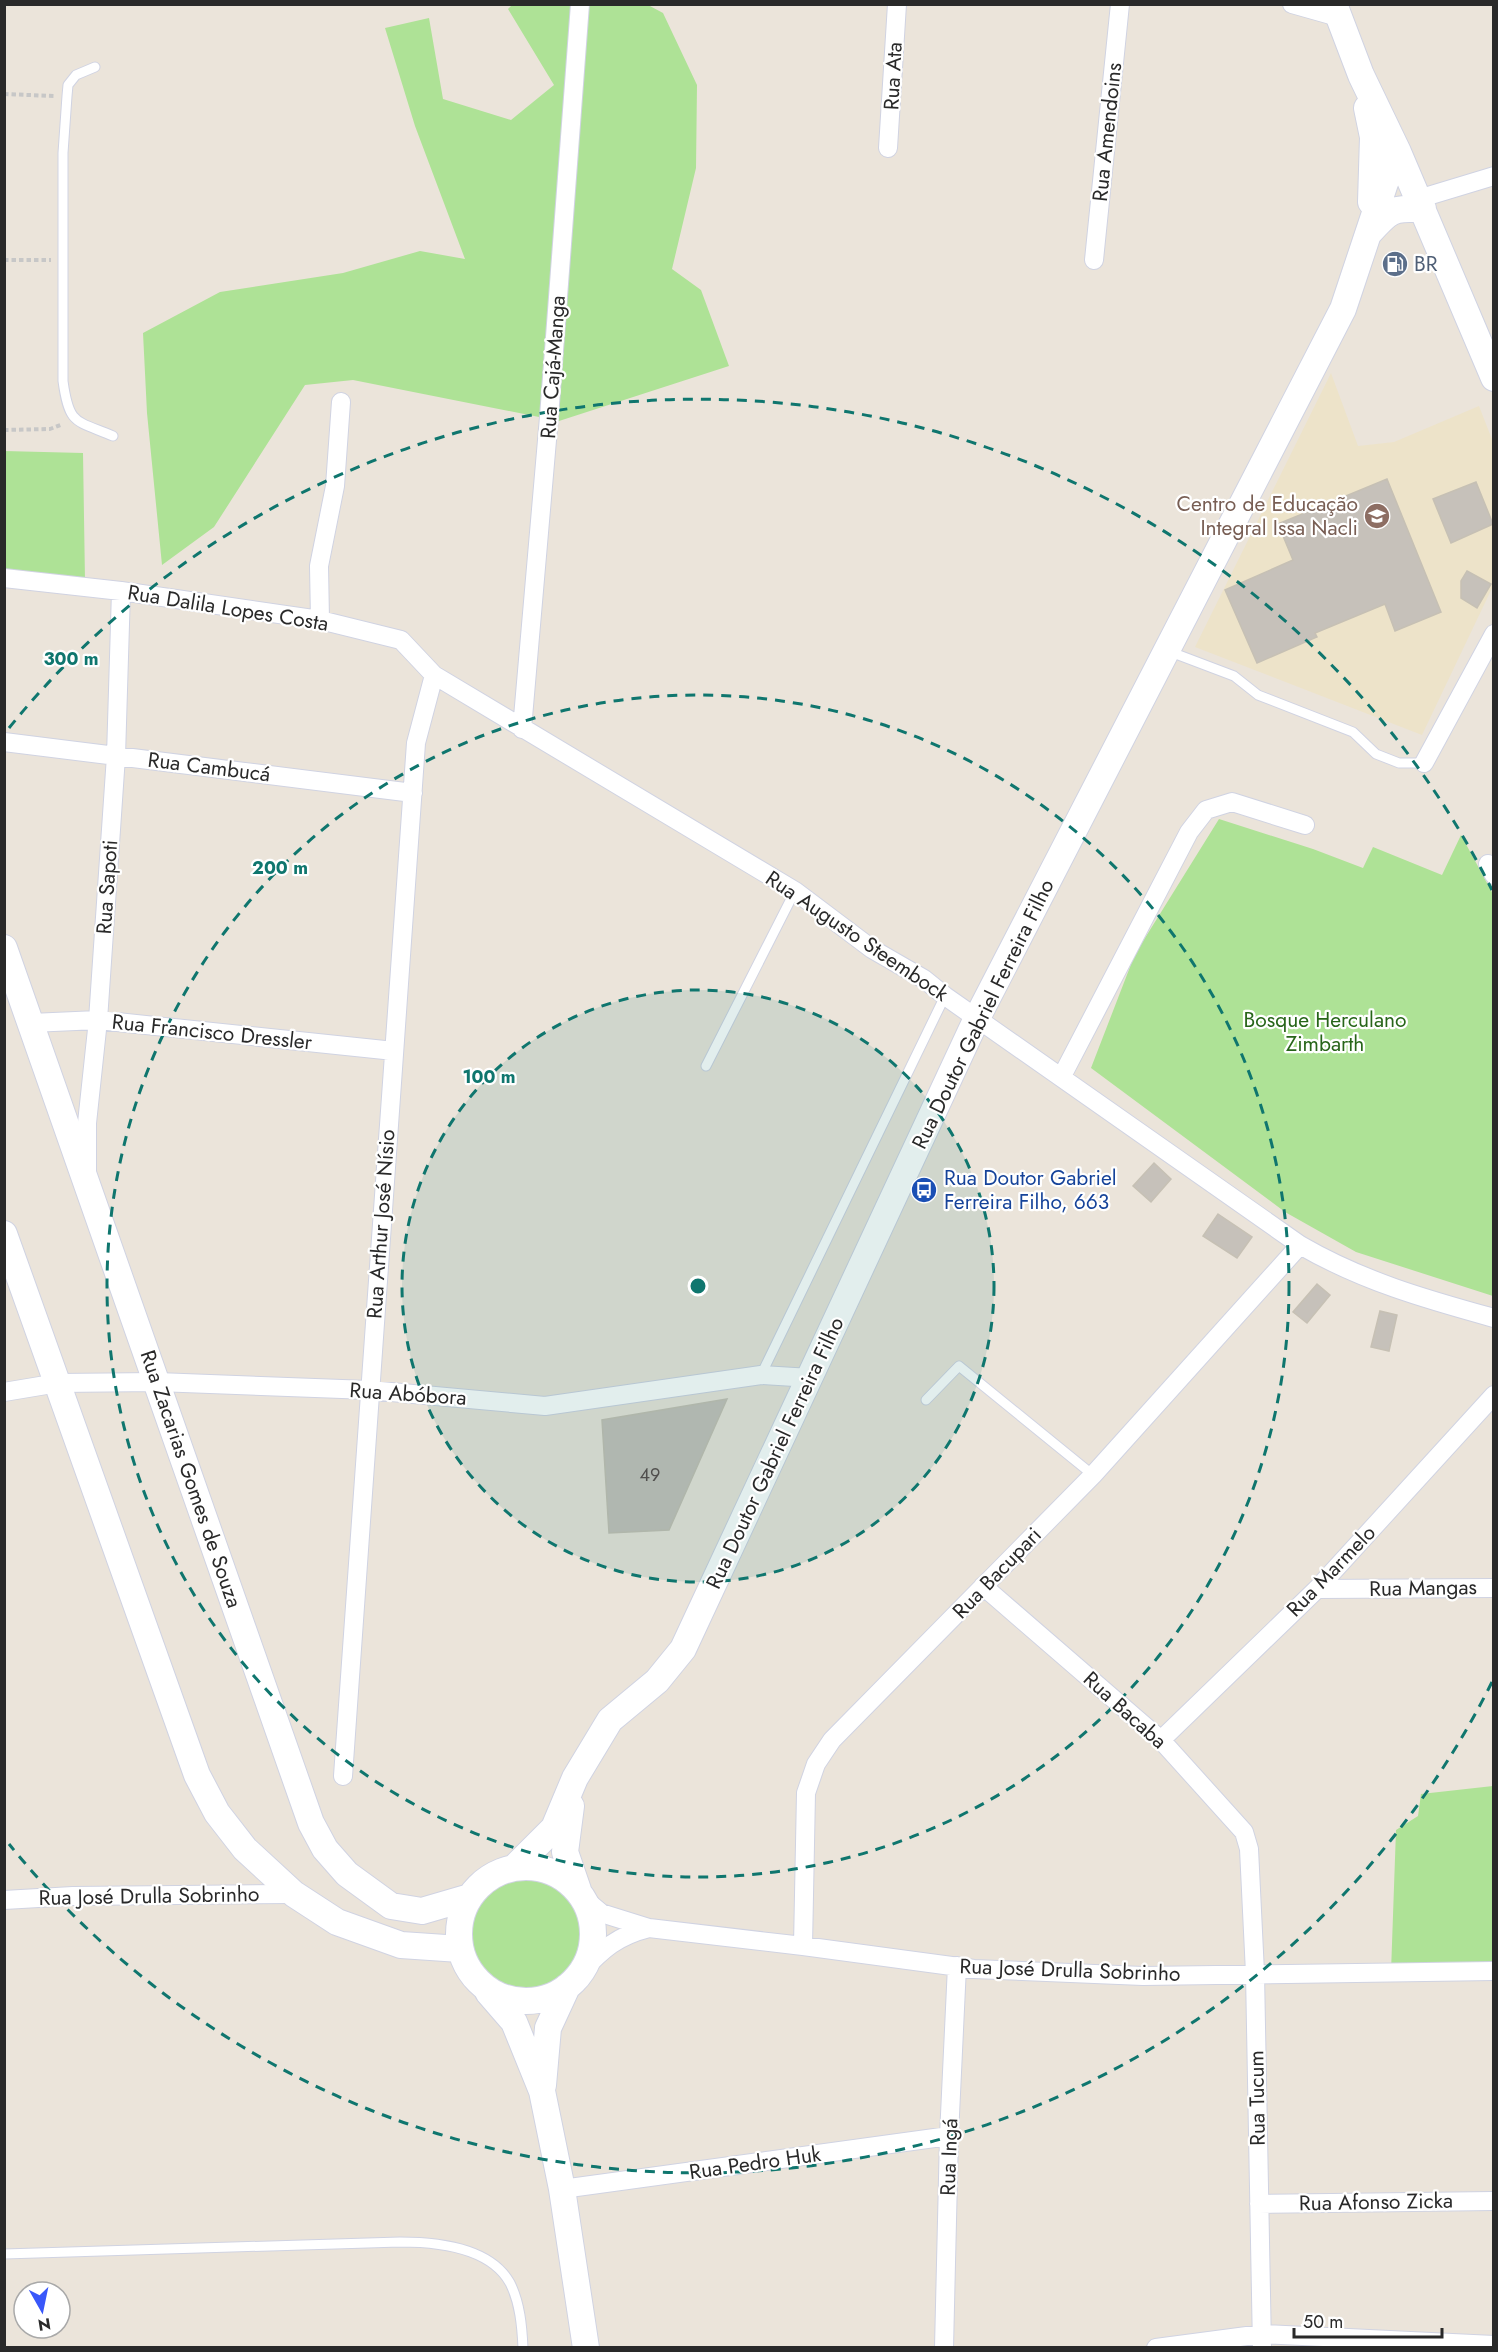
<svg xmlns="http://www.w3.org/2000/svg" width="1498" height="2352" font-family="Jost,sans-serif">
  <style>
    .education { fill: #ede3c9 }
    .green { fill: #aee296 }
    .building { fill: #c6c1ba; stroke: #c6c0b4; stroke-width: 1.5 }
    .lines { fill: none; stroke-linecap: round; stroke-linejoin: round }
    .lane-casing { stroke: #d0d3e2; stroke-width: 11 }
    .street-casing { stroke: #d0d3e2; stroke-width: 20 }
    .secondary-casing { stroke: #d0d3e2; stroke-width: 28 }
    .path { stroke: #c7c7c7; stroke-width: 4; stroke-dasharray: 4.5 3; stroke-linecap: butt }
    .lane { stroke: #fff; stroke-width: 9 }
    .street { stroke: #fff; stroke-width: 18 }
    .secondary { stroke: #fff; stroke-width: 26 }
    .ring { fill: none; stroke: #0f766e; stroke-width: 3; stroke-dasharray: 10 8 }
    .labels { text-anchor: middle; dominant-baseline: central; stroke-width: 4.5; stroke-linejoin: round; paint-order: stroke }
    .number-label { font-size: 18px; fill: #504f4d }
    .street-label { font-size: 21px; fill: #292929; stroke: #fff }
    .service-label { font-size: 21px; fill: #4e5e75; stroke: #fff; text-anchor: start }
    .education-label { font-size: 21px; fill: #785e54; stroke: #fff; text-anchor: end }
    .park-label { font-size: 21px; fill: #276519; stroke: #fff }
    .transit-label { font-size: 21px; fill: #164399; stroke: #fff; text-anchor: start }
    .centre { fill: #0f766e; stroke: #fff; stroke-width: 3 }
    .ring-label { font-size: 18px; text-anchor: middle; font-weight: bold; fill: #0f766e; stroke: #fff; stroke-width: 4.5; stroke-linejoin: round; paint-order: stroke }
  </style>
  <rect width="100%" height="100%" fill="#ebe4da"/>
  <!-- education -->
  <path class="education" d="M1331 373 1358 446 1394 442 1479 406 1493 442V586L1422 735 1195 647Z"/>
  <!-- green -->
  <path class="green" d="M512 5H648L663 13 697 85 696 168 672 269 701 290 729 366 559 421 353 380 305 385 214 527 162 565 147 413 143 333 220 292 343 273 420 251 465 259 415 126 385 28 429 18 443 99 511 120 554 85 508 9Z
    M4 451 83 453 85 581 5 569Z
    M1219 819 1313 849 1363 868 1373 847 1442 875 1461 835 1493 894V1296L1356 1252 1285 1212 1091 1068 1135 954Z
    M1493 1786V1971L1391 1972 1396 1830 1418 1816 1421 1794Z
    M471 1934a55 55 0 1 1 110 0a55 55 0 1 1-110 0Z"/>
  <!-- building -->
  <path class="building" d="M1387 479 1441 612 1395 631 1385 604 1315 633 1317 637 1257 663 1225 590 1293 560 1278 524Z
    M1476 482 1493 524 1451 543 1433 499Z
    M1467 571 1491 584 1477 608 1461 598V581Z
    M1154 1163 1171 1179 1151 1202 1133 1186Z
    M1218 1214 1252 1237 1237 1258 1203 1236Z
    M1317 1284 1330 1295 1307 1323 1293 1312Z
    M1380 1311 1397 1315 1389 1351 1371 1347Z
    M727 1399 669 1530 609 1533 602 1420Z"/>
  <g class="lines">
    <!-- lane casing -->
    <g class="lane-casing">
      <path id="lane" d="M95 67 76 75 68 85 67 96 63 153V381C69 425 75 420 113 436
        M1168 651 1234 676 1258 695 1353 732 1376 754 1399 763H1424
        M706 1066 795 891
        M761 1375 945 996
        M926 1400 959 1366 1093 1475
        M4 2254 400 2242C436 2242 490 2247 510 2283 520 2303 522 2326 523 2348"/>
    </g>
    <!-- street casing -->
    <g class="street-casing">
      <path id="street" d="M1292 4 1338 17
        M888 148 897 4
        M1418 199 1494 176
        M1094 260 1120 4
        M4 578 121 591 320 620 401 640 434 675 795 891 872 949 924 979 945 996 1300 1245C1362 1281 1425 1299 1494 1318
        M320 620 319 566 335 486 341 402
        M522 729 549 417 580 4
        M4 742 413 793
        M1424 763 1494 634
        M1488 864 1494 875
        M31 1023 98 1020 394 1051
        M1062 1076 1189 832 1206 810 1232 802 1305 825
        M87 1170V1123L98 1020 116 756 121 591
        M4 1392 58 1383 157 1382 369 1390 545 1406 761 1375 811 1378
        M983 1586 1161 1740 1244 1832 1249 1849 1255 1973 1262 2348
        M1317 1589 1494 1588
        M1161 1740 1317 1589 1494 1395
        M343 1776 416 743 434 675
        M582 1897 601 1913 649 1928 803 1946 974 1969 1143 1976 1494 1971
        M4 1900 73 1896 294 1894
        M803 1946 806 1793 816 1764 832 1740 1093 1475 1300 1245
        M581 1972C603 1949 617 1936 649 1928
        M562 2189 949 2136
        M1259 2204 1494 2201
        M944 2348 949 2136 957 1966
        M1156 2348 1262 2334 1494 2345"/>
    </g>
    <!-- secondary casing -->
    <g class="secondary-casing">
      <path id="secondary" d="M1334 4 1361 75 1398 152 1494 378
        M1367 108 1373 137 1371 202
        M1370 232C1390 210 1392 208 1423 209
        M4 948 311 1823 325 1849 347 1874 391 1906 422 1911 470 1897
        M4 1234 197 1775 217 1813 245 1849 294 1894 337 1922 401 1945 460 1949
        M571 1806 565 1852 578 1890
        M459 1934a67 67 0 1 1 134 0a67 67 0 1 1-134 0Z
        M514 1868 554 1828 575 1778 610 1720 657 1681 683 1649 977 1018 1343 309 1385 183 1398 152
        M488 1992 514 2022 542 2091 562 2189 586 2348
        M543 2085 548 2028 567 1987"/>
    </g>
    <!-- path -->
    <path class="path" d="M4 94 54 96
      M4 260H51
      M4 430 50 429 63 424"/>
    <!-- lane -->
    <use href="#lane" class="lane"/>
    <!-- street -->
    <use href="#street" class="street"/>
    <!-- secondary -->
    <use href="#secondary" class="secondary"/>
  </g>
  <!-- distance rings -->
  <circle cx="698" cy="1286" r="296" fill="#0f766e" fill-opacity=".12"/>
  <g class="ring">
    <circle cx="698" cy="1286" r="296"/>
    <circle cx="698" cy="1286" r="591"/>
    <path d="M1492 1682A887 887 0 0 1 9 1844M9 728A887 887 0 0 1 1492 890"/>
  </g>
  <!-- icons -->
  <defs>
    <g id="fuel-disc" transform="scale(1.35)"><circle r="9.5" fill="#5c6f8a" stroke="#fff"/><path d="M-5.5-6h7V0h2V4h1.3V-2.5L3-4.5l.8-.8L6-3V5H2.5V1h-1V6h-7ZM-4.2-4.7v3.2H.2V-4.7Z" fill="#fff"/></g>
    <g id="school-disc" transform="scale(1.35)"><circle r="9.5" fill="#8d6e63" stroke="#fff"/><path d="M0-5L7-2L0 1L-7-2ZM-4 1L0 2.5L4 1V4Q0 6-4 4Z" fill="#fff"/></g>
    <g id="bus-disc" transform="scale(1.35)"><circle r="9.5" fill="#1a4fb4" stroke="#fff"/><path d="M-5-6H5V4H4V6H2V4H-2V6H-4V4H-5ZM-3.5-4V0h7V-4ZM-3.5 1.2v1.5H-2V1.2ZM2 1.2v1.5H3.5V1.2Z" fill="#fff"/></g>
  </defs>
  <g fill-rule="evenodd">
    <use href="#fuel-disc" x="1395" y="264"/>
    <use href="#school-disc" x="1377" y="516"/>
    <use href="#bus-disc" x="924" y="1190"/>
  </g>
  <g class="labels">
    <!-- number labels -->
    <g class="number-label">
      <text x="650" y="1475">49</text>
    </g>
    <!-- street labels -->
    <g class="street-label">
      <text transform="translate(893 76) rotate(-87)">Rua Ata</text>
      <text transform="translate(1107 132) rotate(-84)">Rua Amendoins</text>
      <text transform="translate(553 367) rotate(-86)">Rua Cajá-Manga</text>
      <text transform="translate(228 608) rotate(9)">Rua Dalila Lopes Costa</text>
      <text transform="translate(209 767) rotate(7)">Rua Cambucá</text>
      <text transform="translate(107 887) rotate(-86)">Rua Sapoti</text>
      <text transform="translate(857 936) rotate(34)">Rua Augusto Steembock</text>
      <text transform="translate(983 1014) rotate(-64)">Rua Doutor Gabriel Ferreira Filho</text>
      <text transform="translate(212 1032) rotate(6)">Rua Francisco Dressler</text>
      <text transform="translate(381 1224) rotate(-86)">Rua Arthur José Nísio</text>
      <text transform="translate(408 1394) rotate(4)">Rua Abóbora</text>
      <text transform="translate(775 1453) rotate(-65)">Rua Doutor Gabriel Ferreira Filho</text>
      <text transform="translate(191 1479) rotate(71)">Rua Zacarias Gomes de Souza</text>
      <text transform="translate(1331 1571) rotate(-46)">Rua Marmelo</text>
      <text transform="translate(997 1573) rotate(-46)">Rua Bacupari</text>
      <text transform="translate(1423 1588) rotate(-1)">Rua Mangas</text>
      <text transform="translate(1125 1710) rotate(42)">Rua Bacaba</text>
      <text transform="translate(149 1896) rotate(-1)">Rua José Drulla Sobrinho</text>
      <text transform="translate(1070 1970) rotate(2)">Rua José Drulla Sobrinho</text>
      <text transform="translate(1257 2098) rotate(-91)">Rua Tucum</text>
      <text transform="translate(949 2157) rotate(-88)">Rua Ingá</text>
      <text transform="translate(755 2163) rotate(-8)">Rua Pedro Huk</text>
      <text transform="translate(1376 2202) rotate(-1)">Rua Afonso Zicka</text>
    </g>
    <!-- service labels -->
    <g class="service-label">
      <text x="1414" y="264">BR</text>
    </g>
    <!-- education labels -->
    <g class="education-label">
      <text x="1358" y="504">Centro de Educação<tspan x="1358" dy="24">Integral Issa Nacli</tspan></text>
    </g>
    <!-- park labels -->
    <g class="park-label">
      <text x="1325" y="1020">Bosque Herculano<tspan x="1325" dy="24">Zimbarth</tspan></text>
    </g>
    <!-- transit labels -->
    <g class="transit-label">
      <text x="944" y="1178">Rua Doutor Gabriel<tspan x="944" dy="24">Ferreira Filho, 663</tspan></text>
    </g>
  </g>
  <circle cx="698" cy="1286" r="9" class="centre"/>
  <g class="ring-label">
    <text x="71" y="665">300 m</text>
    <text x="280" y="874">200 m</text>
    <text x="489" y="1083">100 m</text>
  </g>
  <!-- border -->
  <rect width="1498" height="2352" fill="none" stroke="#292929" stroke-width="12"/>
  <!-- north arrow -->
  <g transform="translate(42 2310) rotate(171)"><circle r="28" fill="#ffffff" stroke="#a9a9a9" stroke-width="1.5"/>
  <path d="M0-4.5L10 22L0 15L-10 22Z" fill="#3957fa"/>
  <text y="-9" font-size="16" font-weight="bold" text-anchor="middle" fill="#292929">N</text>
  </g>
  <!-- scale -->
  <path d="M1294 2328v9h148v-9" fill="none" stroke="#292929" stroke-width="3"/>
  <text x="1303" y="2328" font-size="18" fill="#292929" stroke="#ffffff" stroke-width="4.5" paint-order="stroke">50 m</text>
</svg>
